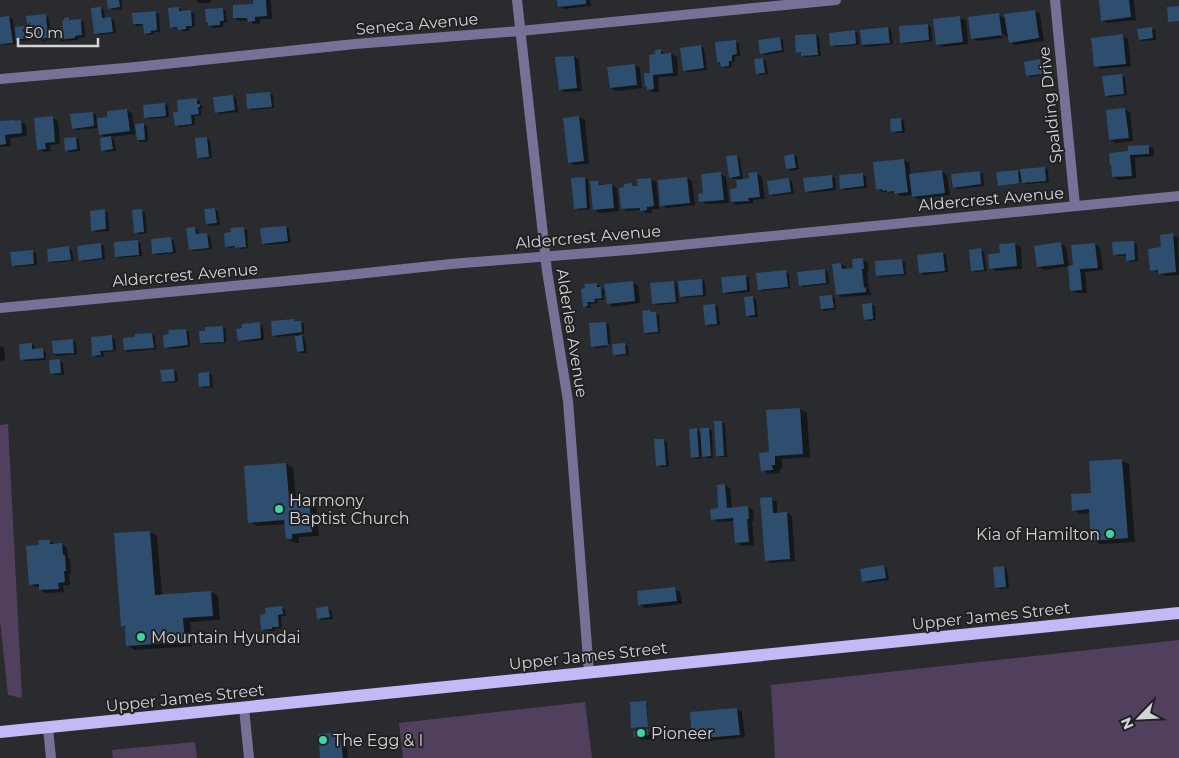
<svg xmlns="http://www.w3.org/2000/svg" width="1179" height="758" font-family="Montserrat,sans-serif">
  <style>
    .green { fill: #513f5e }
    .shadow { fill: #0007 }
    .building { fill: #2d4e6f }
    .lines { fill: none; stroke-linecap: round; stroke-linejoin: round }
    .minor { stroke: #767196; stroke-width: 10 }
    .primary { stroke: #c2b9f7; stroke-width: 12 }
    .poi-dot { fill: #40d4a1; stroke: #212124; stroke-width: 2 }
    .labels { text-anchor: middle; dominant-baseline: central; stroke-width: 4; stroke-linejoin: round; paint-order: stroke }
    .street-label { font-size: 16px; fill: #d3d4d5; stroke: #212124 }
    .poi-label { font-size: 16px; fill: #d3d4d5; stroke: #212124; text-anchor: start }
  </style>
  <rect width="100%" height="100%" fill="#2a2b2e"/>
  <!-- green -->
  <path class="green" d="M8 424 22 698 8 695 0 620V425Z
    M1179 640V758H775L771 685Z
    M585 702 592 758H403L399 723Z
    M195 742 197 758H113L112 750Z"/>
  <!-- shadow -->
  <path class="shadow" d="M108 0H122V9L112 10 109 8Z
    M197 0H211V3H200L197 2Z
    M254 0H271L272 19H260V24H254L248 20 240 21 234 18 255 5Z
    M558 0H590L591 6 564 9 559 6Z
    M1100 0H1134L1136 20 1107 23 1102 20Z
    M101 8 104 10 105 19 111 18 114 20 116 33 99 35 95 33 93 9Z
    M179 8 182 10V12H190L194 13 195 27 189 28V31H182L179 28 174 29 171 27Z
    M223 9 226 11 227 22 223 23V27L213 28 210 26Z
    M1034 11 1040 14 1044 41 1015 45 1010 42 1008 37 997 31 996 33 1004 38 977 41 972 38 999 15 1006 19Z
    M155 12 159 14 160 32H154V34L148 35 145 33 144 25 137 26 134 24Z
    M45 16 49 18 51 40 42 41 39 38 33 39 30 37V40L21 41 18 39 26 28 29 29Z
    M0 18H9L13 19 16 44 4 45 0 43Z
    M960 18 966 21 968 44 943 47 937 44 935 20Z
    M69 19 73 21 80 20 84 22 85 37 78 38V40L62 41 59 40 64 31Z
    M928 25 931 27 932 41 905 44 901 42Z
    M888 28 891 30 893 44 866 47 863 45Z
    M1151 28 1155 30 1156 40 1143 41 1140 40Z
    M855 32 858 33 859 45 835 47 831 45Z
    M816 35 819 37 821 56 806 57 802 54 797 52Z
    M1123 36 1128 39 1131 66 1101 69 1095 66Z
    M779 38 783 40 784 52 765 55 761 53Z
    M735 42 739 44 740 56H735V62H732V67L725 68 722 66V63L718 62Z
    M700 46 704 48 707 70 687 72 684 70Z
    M661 51 666 55 671 54 677 57 678 76 658 77 659 92H653L648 89 652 74Z
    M574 57 579 60 582 91 565 92 560 89Z
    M763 59 766 61 768 74 760 75 757 73Z
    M1040 61 1043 63 1045 75 1031 77 1028 76Z
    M634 65 640 68 642 88 616 91 611 88Z
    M1122 76 1125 78 1127 95 1109 97 1106 95Z
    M270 93 273 95 274 108 252 110 249 108Z
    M233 96 236 98 238 112 219 114 216 112Z
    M196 100 200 101V105L203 107V108L201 109V115L194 116 195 125 179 127 176 125 179 113Z
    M165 104 168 106 169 117 149 119 146 117Z
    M1125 109 1130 112 1133 141 1116 143 1110 140Z
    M127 110 132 113 135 134 110 137 114 139 116 151 106 152 103 150 107 138 100 134 109 118Z
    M92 113 96 115 97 128 76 130 73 128Z
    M579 117 585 120 589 164 574 165 569 162 564 119Z
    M53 118 58 121 60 144 50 145 51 151 44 152 39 149Z
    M900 119 904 121 905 133H896L893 131Z
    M21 122 26 125 27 136 10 138 11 146 0 147V123Z
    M143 124 147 126 148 141 141 142 138 140Z
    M76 138 79 140 80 151 70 152 66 150Z
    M207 138 210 140 212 158 202 159 199 157 197 139Z
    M1148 146 1154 149V156L1135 158 1136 178 1119 180 1114 177 1130 153Z
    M794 155 797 157 799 169 791 171 787 169Z
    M737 156 740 158 743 180 750 179 757 173 762 177 765 199 753 200 754 203 737 205 732 202 738 189 737 178 733 179 730 177Z
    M904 160 909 163 911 176 941 171 947 175 950 195 918 199 913 196V195L901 196 896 193 883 192 877 189Z
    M1045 168 1048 170 1049 182 1026 184H1025V181L1000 184 1017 171 1022 174Z
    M980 172 983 174 984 186 957 189 954 187Z
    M721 174 726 177 729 203 706 204 700 201Z
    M862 174 866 176 867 188 844 190 841 188Z
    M831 176 835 178 836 190 809 193 806 191Z
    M584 178 588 180 590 209 579 210 575 208Z
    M687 178 692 181 695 205 667 208 662 205Z
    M651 179 656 182 659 209H652V213H647L642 210 627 211 622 208 631 185 636 187Z
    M789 179 792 181 794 193 774 196 770 194Z
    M598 182 603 185H612L617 188 619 211 600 213 594 210Z
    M215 209 218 211 220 225 210 226 207 224Z
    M105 211 108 213 109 231 96 232 93 230Z
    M142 211 145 213 147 233 139 234 135 232Z
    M286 227 289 229 291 243 266 245 263 243Z
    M195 228 198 230 199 235 207 234 210 236 212 249 193 251 190 250Z
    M244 229 247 230 248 248 240 249 237 247 229 248 226 246Z
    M1172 235 1178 238 1179 275 1165 276 1151 270 1162 249Z
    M171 239 174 241 176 253 157 255 153 253Z
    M138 242 141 244 142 256 120 258 117 256Z
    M1133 242 1137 244 1138 261 1131 262 1127 260V256H1118L1115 254Z
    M1015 244 1021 247 1022 269 996 271 990 268 1001 254 1000 245Z
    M1061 244 1066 247 1069 266 1044 270 1038 267Z
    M1095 244 1100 248 1103 270 1085 272 1087 293H1077L1071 290 1074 266Z
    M101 245 104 246 105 259 83 262 80 260Z
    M69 248 72 250 74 261 52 263 49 262Z
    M981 250 984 252 987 271 976 272 972 270Z
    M32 251 36 253 37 265 16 267 13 265Z
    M943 253 946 255 948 272 924 275 921 273Z
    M862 259 868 262 869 271 867 272 869 291 871 292V295L842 297 837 294 841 264 846 267 847 270 854 269Z
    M902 260 905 262 906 275 881 277 877 276Z
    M825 270 828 272 829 284 803 287 800 285Z
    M786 272 789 274 790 288 762 291 759 289Z
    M745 276 749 278 750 292 727 294 724 292Z
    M702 280 705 282 706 296 684 298 681 296Z
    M632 282 638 286 640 303 613 307 608 303Z
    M674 282 677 284 679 303 656 305 653 303Z
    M597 284 604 290V300H597L598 303 590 304 591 308H587L584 306Z
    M832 296 835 298 836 309 825 311 822 309Z
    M753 297 756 299 758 317H750L747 315Z
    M871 304 875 306 876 320 868 321 865 319Z
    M714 305 718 307 720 325 710 326 706 325Z
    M650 312 659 315 660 333 648 334 645 332Z
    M294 320 304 324V334H299L305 338 307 353H301L298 351 296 335 276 337 273 335Z
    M606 323 609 325 611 345 603 341 602 343 608 347 595 348 592 346Z
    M259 324 263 326 264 340 242 342 239 340Z
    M223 327 226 329V343L205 344 201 342Z
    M186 330 189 332 190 347 168 349 165 347Z
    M152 334 155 336 156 349 128 352 125 350Z
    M111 337 115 339 116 351 103 352 104 356 97 357 94 355Z
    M73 341 76 342 77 354 57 356 54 354 53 342Z
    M32 344 35 346V350H42L46 352V360L25 361 21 360Z
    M624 344 628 346 629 355 617 356 614 354 613 346 611 345Z
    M0 346 4 348 5 360 0 361Z
    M60 361 63 363 64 375H54L51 373Z
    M174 370 177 372 178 382 166 383 163 382Z
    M209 373 212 375 213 387 203 388 200 386Z
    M800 409 807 413 810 457 782 459V469H779L780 473 769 474 762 470 770 454Z
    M721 422 725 424 727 457H721L717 455Z
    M708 429 712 431 713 458H707L701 455 702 458 696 459 692 457 696 430 702 433Z
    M664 440 667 442 669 466 661 467 657 465Z
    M1121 460 1129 464 1135 542 1100 544 1093 540 1091 513 1081 514 1073 510 1093 494Z
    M286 464 293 468 296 499 309 498 316 502 319 536 299 537V543H295L287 539 286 524 257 526 250 522Z
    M725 485 730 488 732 508 747 507 753 510 754 521H752L754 545 742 546 736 542 735 521 718 522 712 519 720 509Z
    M771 499 777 502V514L787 513 792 516 795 561 771 563 766 560Z
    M150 532 157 536 162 595 211 592 218 596 220 620 190 622 192 646 135 650 128 646 126 628 122 626Z
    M49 541 55 544H62L67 548 68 558 70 559 71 573 69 574 70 585H63L64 592 46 593 40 590V587H36L30 584 40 546Z
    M884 566 887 568 889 580 866 583 863 581Z
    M1003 567 1007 569 1009 588 999 589 996 587Z
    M675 589 680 592 682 604 645 608 639 604Z
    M282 608 285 610 286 616H281L282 628 275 629V631H266L262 629Z
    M328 608 331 610 333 619 321 620 318 618Z
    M646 703H647L648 727 634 728 632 727Z
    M737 709 742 712 745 737 699 742 694 739Z
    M648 731 655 735 656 739 642 740 635 736Z
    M340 733 345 736 348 758H322Z"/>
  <!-- building -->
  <path class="building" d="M107 0H119L120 7 108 9Z
    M253 0H266L267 16 255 17V21L248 22 247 18H233V5L253 4Z
    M557 0H586V4L558 7Z
    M1099 0H1129L1131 17 1101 21Z
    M1179 6V21L1168 22 1167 7Z
    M101 7 102 18 111 17 113 32 94 34 91 8Z
    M179 7V11L191 10 192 26H186V29L178 30 177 27 170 28 168 8Z
    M223 8 224 21H220V25L208 26V22H206L205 9Z
    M1035 10 1039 38 1009 43 1004 14Z
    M156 11 157 30 151 31V33L144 34 143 24H133L132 13Z
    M999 13 1002 35 971 39 968 17Z
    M46 14 48 38 38 39V37L29 38 26 16Z
    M9 16 13 43 0 44V17Z
    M960 16 963 42 936 45 933 19Z
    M69 17V20L81 19 82 35 75 36V38L58 40 57 30H63L62 21 64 20V18Z
    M928 24 929 40 900 43 899 26Z
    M26 26 27 38 16 40 15 27Z
    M888 27 890 43 862 45 860 30Z
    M1152 27 1153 38 1139 40 1137 29Z
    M855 30 856 44 830 46 829 33Z
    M816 34 818 55 801 56V52L796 53 795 35Z
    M1123 34 1126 64 1094 67 1091 38Z
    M780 37 782 50 760 54 758 40Z
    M736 40 737 54 732 55V61H729V66L721 67 720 62H717L715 42Z
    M701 45 704 68 683 71 680 48Z
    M661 49V54L671 53 673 73 653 75 654 89 647 90V86H645L644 73H650L649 55 655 54V50Z
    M574 56 577 88 559 90 555 57Z
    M763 58 765 73 756 74 754 59Z
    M1040 59 1043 74 1026 76 1024 62Z
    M635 64 637 85 610 88 607 67Z
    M1122 74 1124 94 1105 96 1102 76Z
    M270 92 272 107 247 109 246 94Z
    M233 95 235 110 215 113 213 97Z
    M197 98V104H200V107H198L199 114 191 115 192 124 175 126 173 112H178L177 100Z
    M165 103 166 116 144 118 143 105Z
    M1125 108 1129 138 1109 140 1106 110Z
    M127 109 130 131 99 135 97 118 107 117V111Z
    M93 112 94 126 72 129 70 114Z
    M53 116 55 142 45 143 46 149 37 150 34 118Z
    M579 116 584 161 568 163 563 118Z
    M901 118 902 131 891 132 890 119Z
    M15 120V121L21 120 22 133 5 135 6 144 0 145V121Z
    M144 123 145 140H137L135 124Z
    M111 136 113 149 101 151 100 138Z
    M76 137 77 149 65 151 64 138Z
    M207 137 209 157 197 158 195 138Z
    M1149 145V154L1130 155 1132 176 1112 177 1111 165H1110L1109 154H1110V153L1128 151V146Z
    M794 154 796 168 786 169 784 156Z
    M737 155 740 176 729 178 726 156Z
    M904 159 908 192 894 194V191L887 192V190L882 191V189L876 190 873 162Z
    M1045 167 1046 181 1022 183 1020 169Z
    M942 170 945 193 912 197 909 174Z
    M1018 170 1019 183 998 186 996 172Z
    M980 171 981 184 953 188 951 174Z
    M721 172 724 200 699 202 698 194 703 193 701 174Z
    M757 172 760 197 748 198 749 201 731 202 730 189 737 188 736 180 749 178 748 173Z
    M863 173 864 186 840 189 839 175Z
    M832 175 833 188 805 192 803 178Z
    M585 177 587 208 574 209 571 178Z
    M687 177 690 203 660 206 658 180Z
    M651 178 654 206 647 207V210L640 211V208L621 209 619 188 624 187V184L632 183V186H638L637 179Z
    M789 178 791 192 769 195 767 181Z
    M590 181H598L599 185 612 184 614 208 593 210Z
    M215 208 217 223 206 224 204 209Z
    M105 209 106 229 91 231 90 211Z
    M142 209 144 232 134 233 132 210Z
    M286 226 288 241 262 244 260 228Z
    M195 227 196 234 207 233 209 248 189 250 186 228Z
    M244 227 246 247 235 248V246L225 247 224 233 231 232 230 228Z
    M1173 233 1176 272 1158 274V270L1150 271 1148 249 1161 247 1160 235Z
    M171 237 173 252 152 254 151 239Z
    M138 240 139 255 115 257 114 242Z
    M1134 241 1135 260 1126 261V254L1113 255 1112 242Z
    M1061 242 1064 264 1037 267 1034 246Z
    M101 243 102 258 79 261 77 246Z
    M1015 243 1017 266 989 269 988 254 1000 253 999 244Z
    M1095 243 1098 268 1080 269 1082 290 1070 291 1068 266 1073 265 1071 245Z
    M69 246 71 260 48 262 47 249Z
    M981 248 984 270 971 271 969 250Z
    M33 250 34 264 12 266 10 252Z
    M943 252 945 271 919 273 917 255Z
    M863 258 864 269H862L864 288 866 287V292L836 295 832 264 841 263 842 269 853 268 852 259Z
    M902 259 904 274 876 276 875 261Z
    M825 269 826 283 799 286 797 272Z
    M786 270 788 287 758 290 756 273Z
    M746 275 747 290 723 293 721 277Z
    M702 279 703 295 680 297 678 281Z
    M633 281 635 301 607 304 604 284Z
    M674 281 676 302 652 304 650 283Z
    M597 283V287H601L602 298 594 299 595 302H587L588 306 583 307 581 289 585 288 584 284Z
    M832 295 834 308 821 309 819 296Z
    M753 296 755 315 746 316 744 297Z
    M872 303 873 319 864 320 862 304Z
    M715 304 717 324 705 325 703 305Z
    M650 310V312H656L658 332 644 333 642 311Z
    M294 319 295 321H301L302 332 272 336 271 321Z
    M260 322 261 338 238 341 236 329 242 328V324Z
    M606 322 608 345 591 347 589 323Z
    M223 326 224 342 200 343 199 331H205V327Z
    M186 329 188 345 164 348 163 335 169 334 168 330Z
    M152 333 154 348 124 350 123 338 135 337V334Z
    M112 335 113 350 100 351 101 355 92 356 91 337Z
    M302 335 304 351 297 352 295 336Z
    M73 339 74 353 53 354 52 341Z
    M32 343V349L43 348 44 358 20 360 19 344Z
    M625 343 626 354 613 355 612 344Z
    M60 359 61 373 50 374 49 360Z
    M174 369 175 381 162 382 160 370Z
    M209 372 210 386 199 387 198 373Z
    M800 408 803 454 775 456V465H772L773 470 761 471 759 453 769 452 766 410Z
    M714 421H722L724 456H716Z
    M697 428 699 457 691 458 689 429Z
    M700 428H709L711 456 702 457Z
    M654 439H664L666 465 656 466Z
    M1122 459 1128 538 1091 541 1089 509 1072 511 1071 494 1091 493 1089 461Z
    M286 463 289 498 309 497 312 532 292 534V539H286L284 520 248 523 244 466Z
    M725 484 727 508 748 506 749 519H747L749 542 735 543 733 518 711 520 710 509 718 508 717 485Z
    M772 497 773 513 787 512 790 559 765 561 760 498Z
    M150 531 155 595 211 591 213 616 183 618 185 642 126 646 125 626 121 627 114 533Z
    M38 540H50V544L62 543 63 555H65L66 571H64L65 582 58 583 59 589 39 590V584L29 585 26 546 39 545Z
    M884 565 886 578 862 582 860 569Z
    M1004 566 1006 587 995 588 993 567Z
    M675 587 677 601 638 605 637 591Z
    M282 606 283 614 278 615 279 627H272V629L261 630 260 615 265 614V608Z
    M328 606 330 617 317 619 316 608Z
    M646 701 648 727 631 728 630 702Z
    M737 708 740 735 692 739 690 712Z
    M648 729 649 735 634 737 633 731Z
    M340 732 343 758H320L318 734Z"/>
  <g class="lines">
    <!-- minor -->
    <path class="minor" d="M517 0 547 271 568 401 589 672
      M1055 0 1075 206
      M0 79 136 67 355 44 520 31 836 0
      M0 308 338 276 451 264 640 249 1179 196
      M244 708 249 758
      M48 728 51 758"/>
    <!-- primary -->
    <path class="primary" d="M0 732 1179 613"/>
  </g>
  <!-- markers -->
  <g class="poi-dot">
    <circle cx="279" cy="509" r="5"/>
    <circle cx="1110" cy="534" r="5"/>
    <circle cx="141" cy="637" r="5"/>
    <circle cx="641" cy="733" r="5"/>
    <circle cx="323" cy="740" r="5"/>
  </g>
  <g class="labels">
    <!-- street labels -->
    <g class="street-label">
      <text transform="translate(417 24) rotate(-5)">Seneca Avenue</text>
      <text transform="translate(1050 105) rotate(-96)">Spalding Drive</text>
      <text transform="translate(991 199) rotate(-5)">Aldercrest Avenue</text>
      <text transform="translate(588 237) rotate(-5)">Aldercrest Avenue</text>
      <text transform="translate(185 275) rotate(-5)">Aldercrest Avenue</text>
      <text transform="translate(572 333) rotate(81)">Alderlea Avenue</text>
      <text transform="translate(991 616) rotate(-6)">Upper James Street</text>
      <text transform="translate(588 656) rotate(-6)">Upper James Street</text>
      <text transform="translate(185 698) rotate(-6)">Upper James Street</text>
    </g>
    <!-- poi labels -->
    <g class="poi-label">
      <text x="289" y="500">Harmony<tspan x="289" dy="18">Baptist Church</tspan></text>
      <text x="1100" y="534" text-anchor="end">Kia of Hamilton</text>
      <text x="151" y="637">Mountain Hyundai</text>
      <text x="651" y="733">Pioneer</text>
      <text x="333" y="740">The Egg &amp; I</text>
    </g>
  </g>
  <!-- north arrow -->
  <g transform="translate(1139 718) rotate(246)" stroke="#212124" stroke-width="4" paint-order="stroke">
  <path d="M0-4L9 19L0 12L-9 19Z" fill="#d3d4d5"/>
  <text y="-8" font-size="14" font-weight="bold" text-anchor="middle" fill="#d3d4d5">N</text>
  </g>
  <!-- scale -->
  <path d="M18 38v8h80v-8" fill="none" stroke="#d3d4d5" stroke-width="2.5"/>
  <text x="25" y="38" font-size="15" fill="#d3d4d5" stroke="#212124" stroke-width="4" paint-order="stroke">50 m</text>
</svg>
